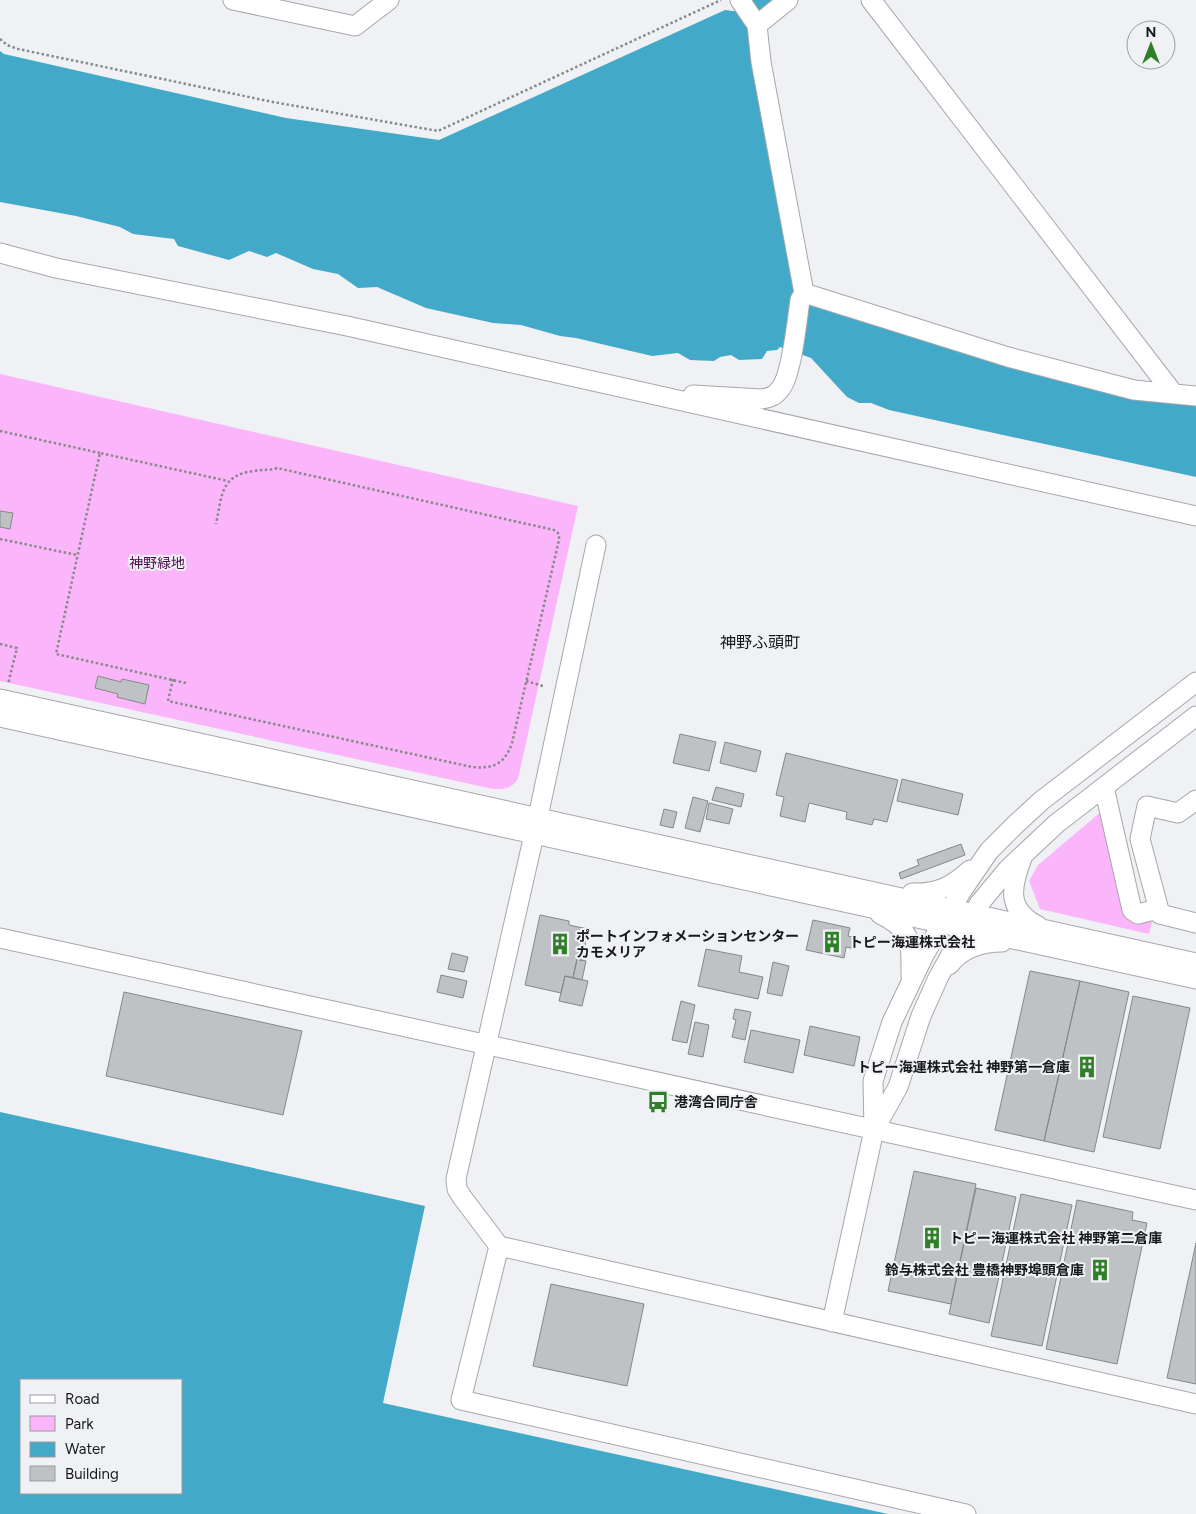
<svg xmlns="http://www.w3.org/2000/svg" width="1196" height="1514" font-family="Figtree,'Noto Sans JP',sans-serif">
  <style>
    .green { fill: #fab5fb }
    .water { fill: #43a9c8; fill-rule: evenodd }
    .lines { fill: none; stroke-linecap: round; stroke-linejoin: round }
    .river { stroke: #43a9c8; stroke-width: 24 }
    .building { fill: #bfc2c5; stroke: #85878a }
    .minor-casing { stroke: #a6a7ab; stroke-width: 21 }
    .path { stroke: #88898b; stroke-width: 2.5; stroke-dasharray: 2.5 2.5; stroke-linecap: butt }
    .minor { stroke: #fff; stroke-width: 19 }
    .labels { text-anchor: middle; dominant-baseline: central; stroke-width: 4; stroke-linejoin: round; paint-order: stroke }
    .park-label { font-size: 14px; fill: #4d0a50; stroke: #f0f1f4 }
    .poi-label { font-size: 14px; font-weight: bold; fill: #18191a; stroke: #f0f1f4; text-anchor: start }
    .quarter-label { font-size: 16px; fill: #18191a; stroke: #f0f1f4 }
  </style>
  <rect width="100%" height="100%" fill="#f0f1f4"/>
  <!-- green -->
  <path class="green" d="M0 374 578 506 518 779C511 789 505 789 493 789L0 681Z
    M1102 811 1126 916 1132 922 1152 921 1149 934 1040 909 1029 881 1038 865Z"/>
  <!-- water -->
  <path class="water" d="M725 10 740 12 749 21 796 276 793 300 914 335 1194 402 1196 407V477L889 410 871 403H859L847 397 811 358 780 347 777 350 767 351 762 359 739 360 731 355 720 357 714 361 690 360 678 353 652 356 576 338 560 336 521 325 493 323 426 308 377 287 358 288 338 274 313 269 276 253 267 257 249 251 229 260 178 246 174 239 133 234 120 227 76 216 0 202V51L4 54 286 118 439 140Z
    M0 1112 425 1206 383 1403 888 1514H0ZM21 1380H181V1493H21Z"/>
  <g class="lines">
    <!-- river -->
    <path class="river" d="M733 28 766 0"/>
  </g>
  <!-- building -->
  <path class="building" d="M0 511 13 513 10 529 0 527Z
    M98 676 121 682 122 679 149 685 145 704 117 697 118 694 95 688Z
    M680 734 716 742 709 771 673 763Z
    M725 742 761 751 756 772 720 763Z
    M786 753 898 780 887 822 874 819 872 825 846 819 847 812 809 803 805 822 780 816 784 797 776 795Z
    M902 779 963 794 958 815 897 801Z
    M716 787 744 794 741 807 712 800Z
    M693 797 708 801 700 832 685 828Z
    M709 803 733 809 729 824 706 819Z
    M664 809 677 812 673 828 660 825Z
    M961 844 965 855 901 879 899 873 919 865 917 860Z
    M540 915 569 921V925L588 929 582 961 577 959 573 978 565 976 561 993 525 985Z
    M813 920 850 928 848 936 857 938 855 949 846 947 844 958 806 950Z
    M706 949 742 956 739 972 763 977 758 999 698 986Z
    M452 953 468 957 464 972 448 969Z
    M577 959 586 961 582 980 573 978Z
    M773 962 789 966 782 996 767 993Z
    M1030 971 1080 981 1044 1141 995 1130Z
    M441 975 467 981 463 998 437 992Z
    M565 976 588 981 582 1006 559 1001Z
    M1080 981 1129 992 1094 1152 1044 1141Z
    M124 992 302 1031 283 1115 106 1076Z
    M1133 996 1190 1008 1160 1149 1103 1137Z
    M681 1001 695 1005 687 1043 672 1040Z
    M735 1009 751 1012 745 1040 732 1037 736 1020 733 1019Z
    M695 1022 709 1025 703 1057 688 1054Z
    M810 1026 860 1037 854 1066 804 1055Z
    M751 1030 800 1040 793 1073 744 1062Z
    M914 1171 976 1184 951 1304 888 1291Z
    M976 1188 1016 1197 989 1323 949 1314Z
    M1021 1194 1072 1205 1042 1346 991 1336Z
    M1077 1200 1133 1212 1132 1220 1147 1223 1117 1364 1046 1349Z
    M1196 1243V1384L1167 1378Z
    M551 1284 644 1304 627 1386 533 1366Z"/>
  <g class="lines">
    <!-- minor casing -->
    <g class="minor-casing">
      <path id="minor" d="M233 0 355 26 389 0
        M871 0 1173 393
        M757 25 788 0
        M0 253 56 268 347 326 1196 516
        M804 293 1008 357 1134 390 1196 396
        M693 395 761 399C770 398 775 396 781 388 792 373 797 321 800 300L804 293 761 62 757 25 740 0
        M596 545 538 817 456 1179 457 1189 462 1197 499 1246 1196 1404
        M0 699 1196 963
        M0 717 1196 979
        M1104 787 1132 910 1138 914 1158 909
        M1196 800 1178 813 1147 806 1140 839 1160 914 1196 923
        M1022 858C1011 887 1006 910 1038 926
        M912 893C936 894 952 887 970 870
        M880 914C913 930 911 943 911 977
        M0 938 1196 1200
        M949 965C962 948 981 942 1002 942
        M874 1130 898 1087 921 1016 938 978 979 904 1008 869 1056 824 1196 716
        M499 1246 461 1400 966 1514
        M832 1322 874 1130 873 1081 892 1022 924 955 961 892 989 851 1015 825 1041 801 1196 682"/>
    </g>
    <!-- path -->
    <path class="path" d="M0 39 7 45 18 49 273 102 438 131 721 0
      M0 431 100 453
      M0 539 77 555
      M0 644 17 648 8 684
      M173 679 168 701 472 767C493 769 505 764 512 743L559 540V534L554 530 277 468C269 471 263 469 254 471 220 475 222 496 216 524
      M526 681 543 686
      M186 683 56 654 100 453 228 481"/>
    <!-- minor -->
    <use href="#minor" class="minor"/>
  </g>
  <!-- icons -->
  <defs>
    <g id="building-bare" transform="scale(1.725)"><path d="M-4-6H4V6H1V3H-1V6H-4ZM-2.5-4.3h1.7v1.8h-1.7ZM.8-4.3h1.7v1.8H.8ZM-2.5-1h1.7V.8h-1.7ZM.8-1h1.7V.8H.8Z" fill="#2f7f29" stroke="#f0f1f4" stroke-width="2.5" paint-order="stroke"/></g>
    <g id="bus-bare" transform="scale(1.725)"><path d="M-5-6H5V4H4V6H2V4H-2V6H-4V4H-5ZM-3.5-4V0h7V-4ZM-3.5 1.2v1.5H-2V1.2ZM2 1.2v1.5H3.5V1.2Z" fill="#2f7f29" stroke="#f0f1f4" stroke-width="2.5" paint-order="stroke"/></g>
  </defs>
  <g fill-rule="evenodd">
    <use href="#building-bare" x="832" y="942"/>
    <use href="#building-bare" x="560" y="944"/>
    <use href="#building-bare" x="1087" y="1067"/>
    <use href="#bus-bare" x="658" y="1102"/>
    <use href="#building-bare" x="932" y="1238"/>
    <use href="#building-bare" x="1100" y="1270"/>
  </g>
  <g class="labels">
    <!-- park labels -->
    <g class="park-label">
      <text x="157" y="563">神野緑地</text>
    </g>
    <!-- poi labels -->
    <g class="poi-label">
      <text x="576" y="936">ポートインフォメーションセンター<tspan x="576" dy="16">カモメリア</tspan></text>
      <text x="849" y="942">トピー海運株式会社</text>
      <text x="1070" y="1067" text-anchor="end">トピー海運株式会社 神野第一倉庫</text>
      <text x="674" y="1102">港湾合同庁舎</text>
      <text x="949" y="1238">トピー海運株式会社 神野第二倉庫</text>
      <text x="1084" y="1270" text-anchor="end">鈴与株式会社 豊橋神野埠頭倉庫</text>
    </g>
    <!-- quarter labels -->
    <g class="quarter-label">
      <text x="760" y="642">神野ふ頭町</text>
    </g>
  </g>
  <!-- legend -->
  <rect x="20" y="1379" width="162" height="115" fill="#f0f1f4" stroke="#9a9b9d"/>
  <rect x="30" y="1395" width="25" height="8" fill="#ffffff" stroke="#9a9b9d"/>
  <text x="65" y="1404" font-size="15" fill="#18191a">Road</text>
  <rect x="30" y="1416" width="25" height="15" fill="#fab5fb" stroke="#9a9b9d"/>
  <text x="65" y="1429" font-size="15" fill="#18191a">Park</text>
  <rect x="30" y="1442" width="25" height="15" fill="#43a9c8" stroke="#9a9b9d"/>
  <text x="65" y="1454" font-size="15" fill="#18191a">Water</text>
  <rect x="30" y="1466" width="25" height="15" fill="#bfc2c5" stroke="#9a9b9d"/>
  <text x="65" y="1479" font-size="15" fill="#18191a">Building</text>
  <!-- north arrow -->
  <g transform="translate(1151 45)"><circle r="24" fill="#f0f1f4" stroke="#9a9b9d"/>
  <path d="M0-4L9 19L0 12L-9 19Z" fill="#2f7f29"/>
  <text y="-8" font-size="14" font-weight="bold" text-anchor="middle" fill="#18191a">N</text>
  </g>
</svg>
